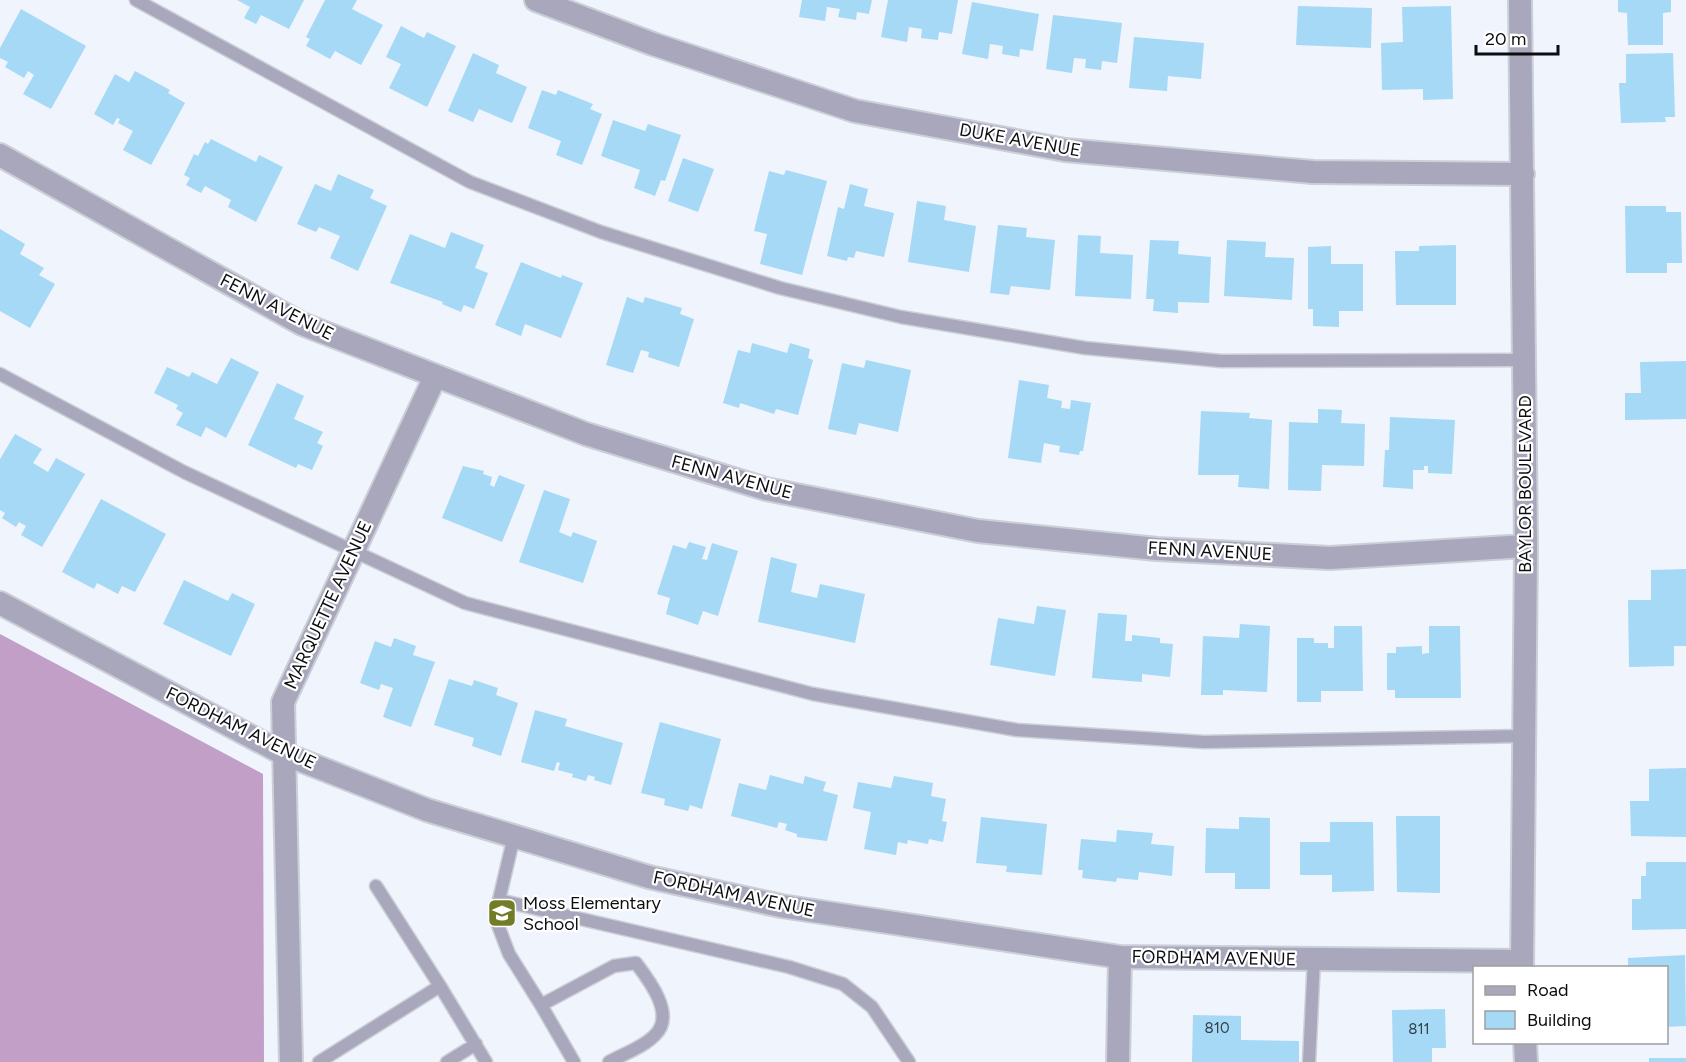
<svg xmlns="http://www.w3.org/2000/svg" width="1686" height="1062" font-family="Figtree,sans-serif">
  <style>
    .forest { fill: #c19fc6 }
    .building { fill: #a6d9f6 }
    .lines { fill: none; stroke-linecap: round; stroke-linejoin: round }
    .lane-casing { stroke: #cbcfd7; stroke-width: 15 }
    .street-casing { stroke: #cbcfd7; stroke-width: 26 }
    .lane { stroke: #a9a7bb; stroke-width: 12 }
    .street { stroke: #a9a7bb; stroke-width: 22 }
    .labels { text-anchor: middle; dominant-baseline: central; stroke-width: 4.5; stroke-linejoin: round; paint-order: stroke }
    .number-label { font-size: 15px; fill: #32404a }
    .street-label { font-size: 18px; fill: #0b0d10; stroke: #fff }
    .poi-label { font-size: 18px; fill: #0b0d10; stroke: #fff; text-anchor: start }
  </style>
  <rect width="100%" height="100%" fill="#eff4fd"/>
  <!-- forest -->
  <path class="forest" d="M0 634 263 774 264 1062H0Z"/>
  <!-- building -->
  <path class="building" d="M237 0H304L289 29 261 15 256 24 244 18 250 7Z
    M325 0H357L352 9 383 25 361 65 335 51 330 59 306 46 310 39 306 37Z
    M802 0H872L869 14 857 12 856 20 838 17 840 9 827 7 825 21 799 17Z
    M888 0H958L952 34 939 32 938 40 921 38 922 29 909 27 907 42 881 37Z
    M1618 0H1671V12L1663 13V45H1628L1627 13 1618 12Z
    M972 2 1039 14 1033 51 1020 49 1019 57 1002 54 1003 46 990 44 988 59 962 54Z
    M1298 6 1372 8 1371 48 1296 45Z
    M1451 6 1453 99 1423 100V89L1382 90 1381 43 1403 42 1402 7Z
    M21 9 86 46 51 109 23 94 34 75 28 71 24 78 5 67 8 62 0 58V48Z
    M1053 15 1122 23 1117 63 1102 61 1101 70 1085 68 1086 59 1074 58 1072 73 1046 69Z
    M401 26 424 38 427 32 456 46 427 107 389 88 401 64 386 57Z
    M1134 37 1204 43 1201 79 1168 76 1167 91 1129 88Z
    M473 53 499 65 496 73 527 87 512 123 479 109 473 122 448 111Z
    M1673 53 1675 117H1665L1666 122 1621 123 1619 83H1626V54Z
    M135 71 170 90 168 93 185 103 151 165 123 150 133 131 118 123 120 119 117 118 113 125 94 114 115 74 129 82Z
    M542 90 556 95 558 90 593 104 590 109 602 114 582 165 556 155 561 141 528 128Z
    M613 120 645 131 648 124 681 135 665 181 661 180 655 196 634 188 640 170 601 156Z
    M211 139 256 162 259 155 283 167 256 222 228 207 231 200 205 186 201 193 186 185 190 178 184 175 194 154 198 156 205 142 208 144Z
    M683 158 714 169 698 212 668 201Z
    M786 170 827 181 802 275 760 264 767 234 754 231 769 171 784 175Z
    M338 174 374 190 370 198 387 206 358 271 330 258 340 236 319 227 316 232 297 224 315 184 331 191Z
    M850 184 868 189 864 206 894 213 884 257 856 251 854 258 848 257 847 261 827 256 838 207 844 209Z
    M917 201 946 206 944 220 976 226 969 272 908 262Z
    M1625 206H1666V212H1681L1682 263H1667V273H1626Z
    M998 225 1027 228 1026 237 1055 240 1050 290 1011 286 1009 295 990 293Z
    M0 229 25 244 20 254 44 268 39 275 55 284 30 328 0 311Z
    M451 232 484 245 475 268 488 273 474 309 464 305 461 312 442 304 443 302 390 283 410 234 445 248Z
    M1078 235 1101 236 1100 253 1133 255 1131 299 1075 296Z
    M1150 240 1179 241 1178 254 1211 257 1209 303 1178 302V313L1153 311 1154 299H1146Z
    M1227 240 1266 242 1265 257 1294 258 1292 300 1224 296Z
    M1456 245V305H1396L1395 251H1419V246Z
    M1331 246V264H1363V311H1339V327L1313 326V309H1308V247Z
    M521 262 561 278 562 275 583 283 561 338 525 324 521 336 495 325Z
    M627 297 643 303 645 297 682 308 680 314 694 319 679 367 648 357 649 352 641 350 633 373 606 365Z
    M752 343 787 353 790 343 810 349 808 358 813 360 798 415 776 409 774 414 740 403 739 408 723 403 738 350 750 353Z
    M231 358 259 372 226 438 206 427 201 437 176 425 183 413 176 409 178 405 154 393 167 367 189 377 192 372 217 384Z
    M866 360 911 370 898 432 859 423 856 435 828 429 842 363 864 368Z
    M1686 361V419L1625 420V393H1641L1640 362Z
    M1019 380 1049 385 1047 398 1062 401 1061 408 1070 409 1071 400 1091 403 1083 451H1080L1079 455 1059 452 1060 446 1044 443 1041 463 1008 458Z
    M277 383 304 396 294 419 323 432 317 443 323 446 312 470 298 464 296 468 248 445Z
    M1318 409 1342 410 1341 423 1365 424 1364 466 1322 465 1321 491 1288 490 1289 422 1318 423Z
    M1201 411 1250 413 1249 418 1272 420 1269 489 1238 487 1239 475H1198Z
    M1390 417 1455 420 1452 474 1428 473V466H1424V470H1413V489L1383 487 1385 450H1389Z
    M15 434 42 449 33 463 48 472 56 458 85 474 42 547 21 535 26 526 19 522 16 527 2 518 5 513 0 510V459Z
    M463 466 484 471 483 474 492 477 490 485 494 487 499 475 525 485 502 542 442 518Z
    M544 490 570 499 559 532 571 537 573 532 597 541 583 583 519 562Z
    M101 499 166 534 135 592 122 586 118 594 97 583 94 589 62 572Z
    M689 542 706 547 702 559 707 560 712 543 738 551 718 616 703 611 698 625 666 614 670 598 657 594 673 545 686 549Z
    M771 557 797 564 791 592 817 598 820 584 865 594 855 643 758 622Z
    M1686 569V646H1674V666L1629 667 1628 600H1651V570Z
    M184 580 228 601 232 593 255 604 231 656 163 624Z
    M1037 606 1066 610 1055 676 990 665 998 618 1034 624Z
    M1098 613 1127 615 1125 641H1132V635L1160 638V643L1173 644 1170 677 1142 674V682L1092 678Z
    M1240 624 1270 626 1267 692 1223 690V695H1201L1203 636 1239 638Z
    M1334 626H1362L1363 691H1321V702H1297V638H1314V643H1328V648H1334Z
    M1429 626H1460L1461 698H1395V690H1387V653H1396V647L1422 646V654L1429 653Z
    M394 638 416 646 413 655 435 662 411 727 383 717 393 688 381 684 379 690 360 683 375 641 391 647Z
    M449 679 472 686 474 680 498 688 496 695 518 703 501 756 472 746 474 738 434 725Z
    M535 710 567 719 565 726 623 743 611 785 594 780 595 777 588 775 586 781 572 777 573 774 558 770 560 763 557 762 554 771 521 762Z
    M660 722 721 739 702 809 690 805 688 811 664 805 665 799 641 793Z
    M1686 768V837L1631 836 1630 801H1649V769Z
    M770 775 803 784 805 776 826 782 823 791 838 795 827 841 797 837V834L785 830 787 824 779 822 777 828 731 816 739 783 766 790Z
    M894 776 933 783 931 796 946 799 942 821 947 822 943 842 929 839 928 844 908 840 907 844 898 842 896 855 864 849 871 812 853 808 858 782 891 788Z
    M1396 816H1440V893L1397 892Z
    M981 817 1047 824 1042 875 1006 872 1007 866 976 863Z
    M1239 817 1270 818V889H1235V873H1205L1206 828 1239 829Z
    M1330 822H1373L1374 891 1332 892V875H1300V842H1330Z
    M1117 830 1153 833 1151 844 1174 846 1172 876 1139 872 1138 880 1117 878 1116 882 1082 878 1083 870H1078L1081 839 1116 842Z
    M1646 862H1686V929L1632 930V899H1641V876H1646Z
    M1685 955 1686 1026 1666 1027V968H1628V958Z
    M1445 1009 1446 1048H1432V1062H1393L1392 1010Z
    M1193 1015 1241 1016V1040L1299 1041V1062H1192Z
    M1649 1058H1686V1062H1649Z"/>
  <g class="lines">
    <!-- lane casing -->
    <g class="lane-casing">
      <path id="lane" d="M136 0 470 182 601 232 780 288 901 317 1085 348 1221 361 1524 360
        M0 374 184 472 465 603 813 694 1017 730 1204 742 1524 736
        M514 836 499 900 789 967 843 984 872 1007 909 1062
        M499 900 498 925 509 954 541 1005
        M440 986 486 1062
        M319 1062 440 986 376 886
        M447 1062 476 1044
        M574 1062 541 1005 614 966 636 963C649 980 676 1015 655 1035 644 1047 623 1054 609 1062
        M1309 1062 1314 959"/>
    </g>
    <!-- street casing -->
    <g class="street-casing">
      <path id="street" d="M536 0 653 44 855 111 1065 150 1313 172 1523 174
        M1520 0 1526 546 1522 968
        M0 155 302 324 586 434 766 489 978 531 1157 549 1330 558 1526 546
        M0 603 282 753 427 810 649 877 781 906 1120 957 1522 961
        M1525 1042 1526 1062
        M291 1062 283 702 435 377
        M1118 1062 1120 957"/>
    </g>
    <!-- lane -->
    <use href="#lane" class="lane"/>
    <!-- street -->
    <use href="#street" class="street"/>
  </g>
  <!-- icons -->
  <defs>
    <g id="school-square" transform="scale(1.5)"><rect x="-9" y="-9" width="18" height="18" rx="4" fill="#737c27" stroke="#fff"/><path d="M0-5L7-2L0 1L-7-2ZM-4 1L0 2.5L4 1V4Q0 6-4 4Z" fill="#fff"/></g>
  </defs>
  <g fill-rule="evenodd">
    <use href="#school-square" x="502" y="913"/>
  </g>
  <g class="labels">
    <!-- number labels -->
    <g class="number-label">
      <text x="1217" y="1028">810</text>
      <text x="1419" y="1029">811</text>
    </g>
    <!-- street labels -->
    <g class="street-label">
      <text transform="translate(1020 140) rotate(10)">DUKE AVENUE</text>
      <text transform="translate(277 307) rotate(27)">FENN AVENUE</text>
      <text transform="translate(732 477) rotate(15)">FENN AVENUE</text>
      <text transform="translate(1525 484) rotate(-90)">BAYLOR BOULEVARD</text>
      <text transform="translate(1210 551) rotate(3)">FENN AVENUE</text>
      <text transform="translate(328 605) rotate(-65)">MARQUETTE AVENUE</text>
      <text transform="translate(241 728) rotate(26)">FORDHAM AVENUE</text>
      <text transform="translate(734 894) rotate(12)">FORDHAM AVENUE</text>
      <text transform="translate(1214 958) rotate(1)">FORDHAM AVENUE</text>
    </g>
    <!-- poi labels -->
    <g class="poi-label">
      <text x="523" y="903">Moss Elementary<tspan x="523" dy="21">School</tspan></text>
    </g>
  </g>
  <!-- legend -->
  <rect x="1473" y="966" width="195" height="78" fill="#ffffff" stroke="#9d9e9f" stroke-width="1.5"/>
  <rect x="1485" y="986" width="30" height="9" fill="#a9a7bb" stroke="#9d9e9f" stroke-width="1.5"/>
  <text x="1527" y="996" font-size="18" fill="#0b0d10">Road</text>
  <rect x="1485" y="1011" width="30" height="18" fill="#a6d9f6" stroke="#9d9e9f" stroke-width="1.5"/>
  <text x="1527" y="1026" font-size="18" fill="#0b0d10">Building</text>
  <!-- scale -->
  <path d="M1476 45v9h82v-9" fill="none" stroke="#0b0d10" stroke-width="3"/>
  <text x="1485" y="45" font-size="18" fill="#0b0d10" stroke="#ffffff" stroke-width="4.5" paint-order="stroke">20 m</text>
</svg>
